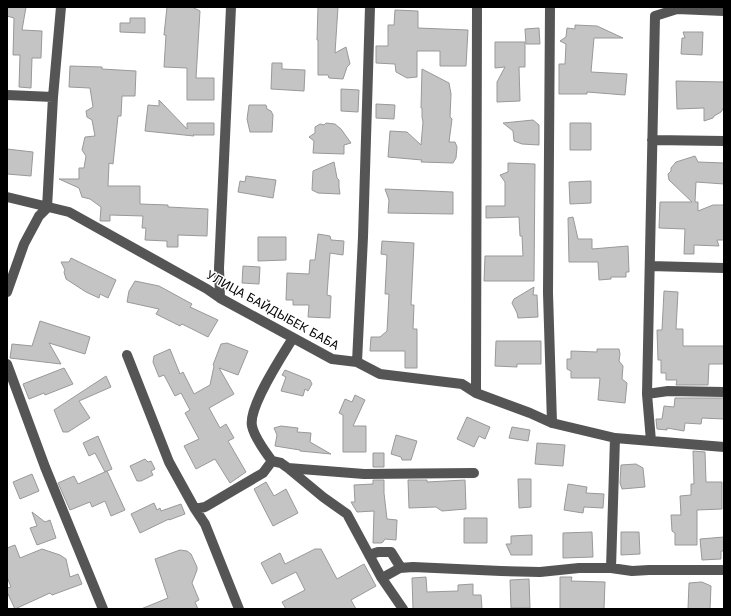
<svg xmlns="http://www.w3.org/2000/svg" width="731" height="616" font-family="Inter,sans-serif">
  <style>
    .building { fill: #c4c4c4; stroke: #999 }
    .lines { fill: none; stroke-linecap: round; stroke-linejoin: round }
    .minor { stroke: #555; stroke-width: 10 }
    .labels { text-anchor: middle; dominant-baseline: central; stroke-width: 3; stroke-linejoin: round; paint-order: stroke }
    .street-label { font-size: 12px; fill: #000; stroke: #fff }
  </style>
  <rect width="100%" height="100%" fill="#fff"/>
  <!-- building -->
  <path class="building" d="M7 7H26L22 30 42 31 41 58H32L31 88 19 87 20 55H13L14 18 7 16Z
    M167 7H192L200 11 196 78H214V100H187V68L164 67 166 35H164Z
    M318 7H338L335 53 346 47 350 64 347 67 343 79 329 78 328 75H318V40H317Z
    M395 10 418 11V28L468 30 466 66H440V51H417V77L407 78 396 72 395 64 376 63V46H388V25H394Z
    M130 18H145V33L120 32V23H130Z
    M575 25 597 26 623 38H594L591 72 627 74 625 95 587 92V94H559V64H565L566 44 560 41 566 37 567 28 575 29Z
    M539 28 540 44H526L525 29Z
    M683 32H703L702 55 681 54 682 38H685Z
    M495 42H525V67H519L520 101 497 102V82L505 67 495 68Z
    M272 63H282V69L305 70 304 91 271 89Z
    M70 66 102 67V69L136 71 135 96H122L121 116H118L113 164 109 163 108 186H140V204L168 205V207L208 209 207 236 178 235V247H167V241L145 240 146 228H142L143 216 110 215V221H100L101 207 90 199 82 197 79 188 59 179H79V168H84L86 156 82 150 85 137 95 136 92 120 87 117 86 111 93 107 90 88 69 87Z
    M422 69 449 83 451 94 450 117 452 119 449 142H455L457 147 456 158 453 163 421 162 422 160 388 157 390 131 407 132 421 145 423 122 422 117V108H421Z
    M676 81 724 82V107L721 112 714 116 713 118 704 121V108L677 109Z
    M341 89 359 90 358 112 341 111Z
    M159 100 187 129V123H214V135H193L194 136 145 131 148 105 159 106Z
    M376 104 395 105 394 119 376 118Z
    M249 105H266L267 109 271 111 273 115 272 132H250L247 119Z
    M533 120 539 125V145L522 144 514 141 513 131 503 123Z
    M326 123 335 124 341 129 351 143 344 145V154L313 153 314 141 309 137 315 133V127L320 124 324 125Z
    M570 123H591V150H570Z
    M7 149 33 152 31 176 7 174Z
    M695 156 698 162 724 163V184L696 182 695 202H698V211L713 205H724V240H717L719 246 694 245V254H684L685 229 659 228 660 202H692L669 180 668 174 671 171V168L676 162Z
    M334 162 337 178 339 180V187L340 194 318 193 312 190 313 171Z
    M508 163 535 164 534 281H484L485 256H523L522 236H520L519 217 486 218V206H505V182L500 175 508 172Z
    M246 176 276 180 273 198 238 192 240 181 245 182Z
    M591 181V203L570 204 569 182Z
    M385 189 453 192V214L388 213 389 200Z
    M573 217 578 239H592V249L628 246 629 272H626V277H611V279L599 280 598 262H569L568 218Z
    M318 234 330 236 331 240 344 241 343 255 330 253 327 295 331 296 330 318 308 317 309 305H293V300H286L287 273 309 274 310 260H315Z
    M258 237H286V260L258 261Z
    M382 241 414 243 411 305H414L413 329H417V368H405V351H370L371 337H380L387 331 389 294H385L387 255 381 254Z
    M71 258 116 280 108 298 100 294 99 298 86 292 66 279 64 272 65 270 61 262H69Z
    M243 266 260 267 259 284 242 283Z
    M135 281 159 286 192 304 190 307 218 320 208 337 182 324 180 326 156 314 159 309 127 302 129 291Z
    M534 287 533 295H537L538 317 518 318 517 313 512 303 514 299Z
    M664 291 678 292 676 329H683V346H724V364H709L708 385H676L677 380H666V373H661V360H658L657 330H662Z
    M40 321 90 337 85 354 49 343 61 364 10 358 12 344 32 346Z
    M496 341H541V364H517V367L495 366Z
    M227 343 248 351 238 375 219 368 234 394 209 408 220 428 226 424 234 438 228 441 246 472 230 483 215 459 196 469 184 446 199 439 185 413 190 410 181 393 175 396 164 375 159 377 153 362 154 356 170 349 180 374 183 372 194 394 210 385 214 366 213 365 221 344Z
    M597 349H619L620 354 619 361 623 366 622 379 627 383 625 403 598 400 600 378H571V371L567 369V359H571V351L597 352Z
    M64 368 73 384 45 395 44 393 29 399 23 384Z
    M285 370 310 380 312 384 308 391 305 389 303 396 281 391 286 377 282 375Z
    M106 376 111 387 79 401 90 418 68 432H63L54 410Z
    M355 395 365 400 353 426H366V452H343V415L339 413 345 399 352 402Z
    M675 398H724V419L702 418 701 424 685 423 684 431 667 428V430L657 429 656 419H662L664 406 674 407Z
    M467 417 490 427 485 439 479 436 474 447 457 439Z
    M281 426 298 428 297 432 311 433 310 442 331 454 300 451V450L275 446 277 435 274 428Z
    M512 427 530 430 528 441 509 438Z
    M396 435 417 441 411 460H402L401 457 391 454Z
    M98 436 112 469 105 472 95 453 89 456 83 443Z
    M537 443 565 445 563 466 535 464Z
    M693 451 705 452 706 482H722V509L697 510V545H675V533L672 531 671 515H681L680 496 691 495V484H694Z
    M373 453H384V467H373Z
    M145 459 148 462 151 461 155 469 151 471 153 475 141 481H137L130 466Z
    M636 464 643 468 645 487 622 489 620 483 621 465Z
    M107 471 125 510 111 516 105 501 92 507 90 502 70 510 58 483 74 476 78 484Z
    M32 474 39 491 20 499 13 482Z
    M518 479H531V507L519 508Z
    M373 480H384V493L387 519 397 520 396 540 385 539 383 542 381 543H373L374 511 357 512 351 502H355L354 485 373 484Z
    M408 480H427V482L465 480 466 509 442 511 436 507 409 508Z
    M266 482 274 496 286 489 298 513 273 526 254 489Z
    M568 484 587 487 586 493 604 494 603 508 584 507 583 513 564 510Z
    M154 503 157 510 160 508 161 511 181 504 185 514 169 520V519L140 533 131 514Z
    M32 512 45 522 50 520 56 538 37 545 30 528 37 526Z
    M464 518H487V543H464Z
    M592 532 593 557 563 558V533Z
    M621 532H639L640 554 621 555Z
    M532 535V555H511L506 544H511V536Z
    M724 537V551H721V559L702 560 700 539Z
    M15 545 20 558 42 549 60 555 66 559 70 577 78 574 82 584 52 595 50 593 15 609 7 592V588L11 587 7 577V548Z
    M315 549H321L337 579 364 564 376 586 351 600 356 609H286L282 602 305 590 296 572 272 584 261 563 280 553 285 564Z
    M180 550 187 551 191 554 197 567V570L192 583 199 600 195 602 198 609H141L168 598 155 559Z
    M426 577 427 592 458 591V585L473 584V595H481L482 609H413L412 578Z
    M560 577H572L571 581 605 582 604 609H560Z
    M529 579 530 608H511L510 580Z
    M702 582 711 586 710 609H688L689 583Z"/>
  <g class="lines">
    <!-- minor -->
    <path class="minor" d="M550 7 548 293 552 423
      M7 95 53 97
      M652 140 724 141
      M7 197 69 212 207 289 220 298 332 359 357 362 380 374 462 384 476 393 530 413 552 423 615 438 724 447
      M650 266 724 268
      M7 292 24 244 39 216 47 208 53 97 61 7
      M220 298 219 268 231 7
      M127 355 169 462 195 509 205 507 263 473 272 461C266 453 254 436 252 426 248 407 282 356 293 338
      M357 362 363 237 370 7
      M7 364 45 467 103 609
      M476 393 477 7
      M647 394 668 391 724 392
      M651 441 647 394 655 16 677 9 724 11
      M272 461 281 463 288 468 323 497 347 514 381 577 403 609
      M288 468 364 474 474 473
      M195 509 205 524 239 609
      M369 555 378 552H391L401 568
      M611 568 615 438
      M382 578 400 568 413 567 501 571 540 572 579 568H611L632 571 649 570H724"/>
  </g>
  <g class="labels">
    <!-- street labels -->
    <g class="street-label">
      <text transform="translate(273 310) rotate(29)">УЛИЦА БАЙДЫБЕК БАБА</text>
    </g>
  </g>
  <!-- border -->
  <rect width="731" height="616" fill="none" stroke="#000000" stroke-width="16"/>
</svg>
